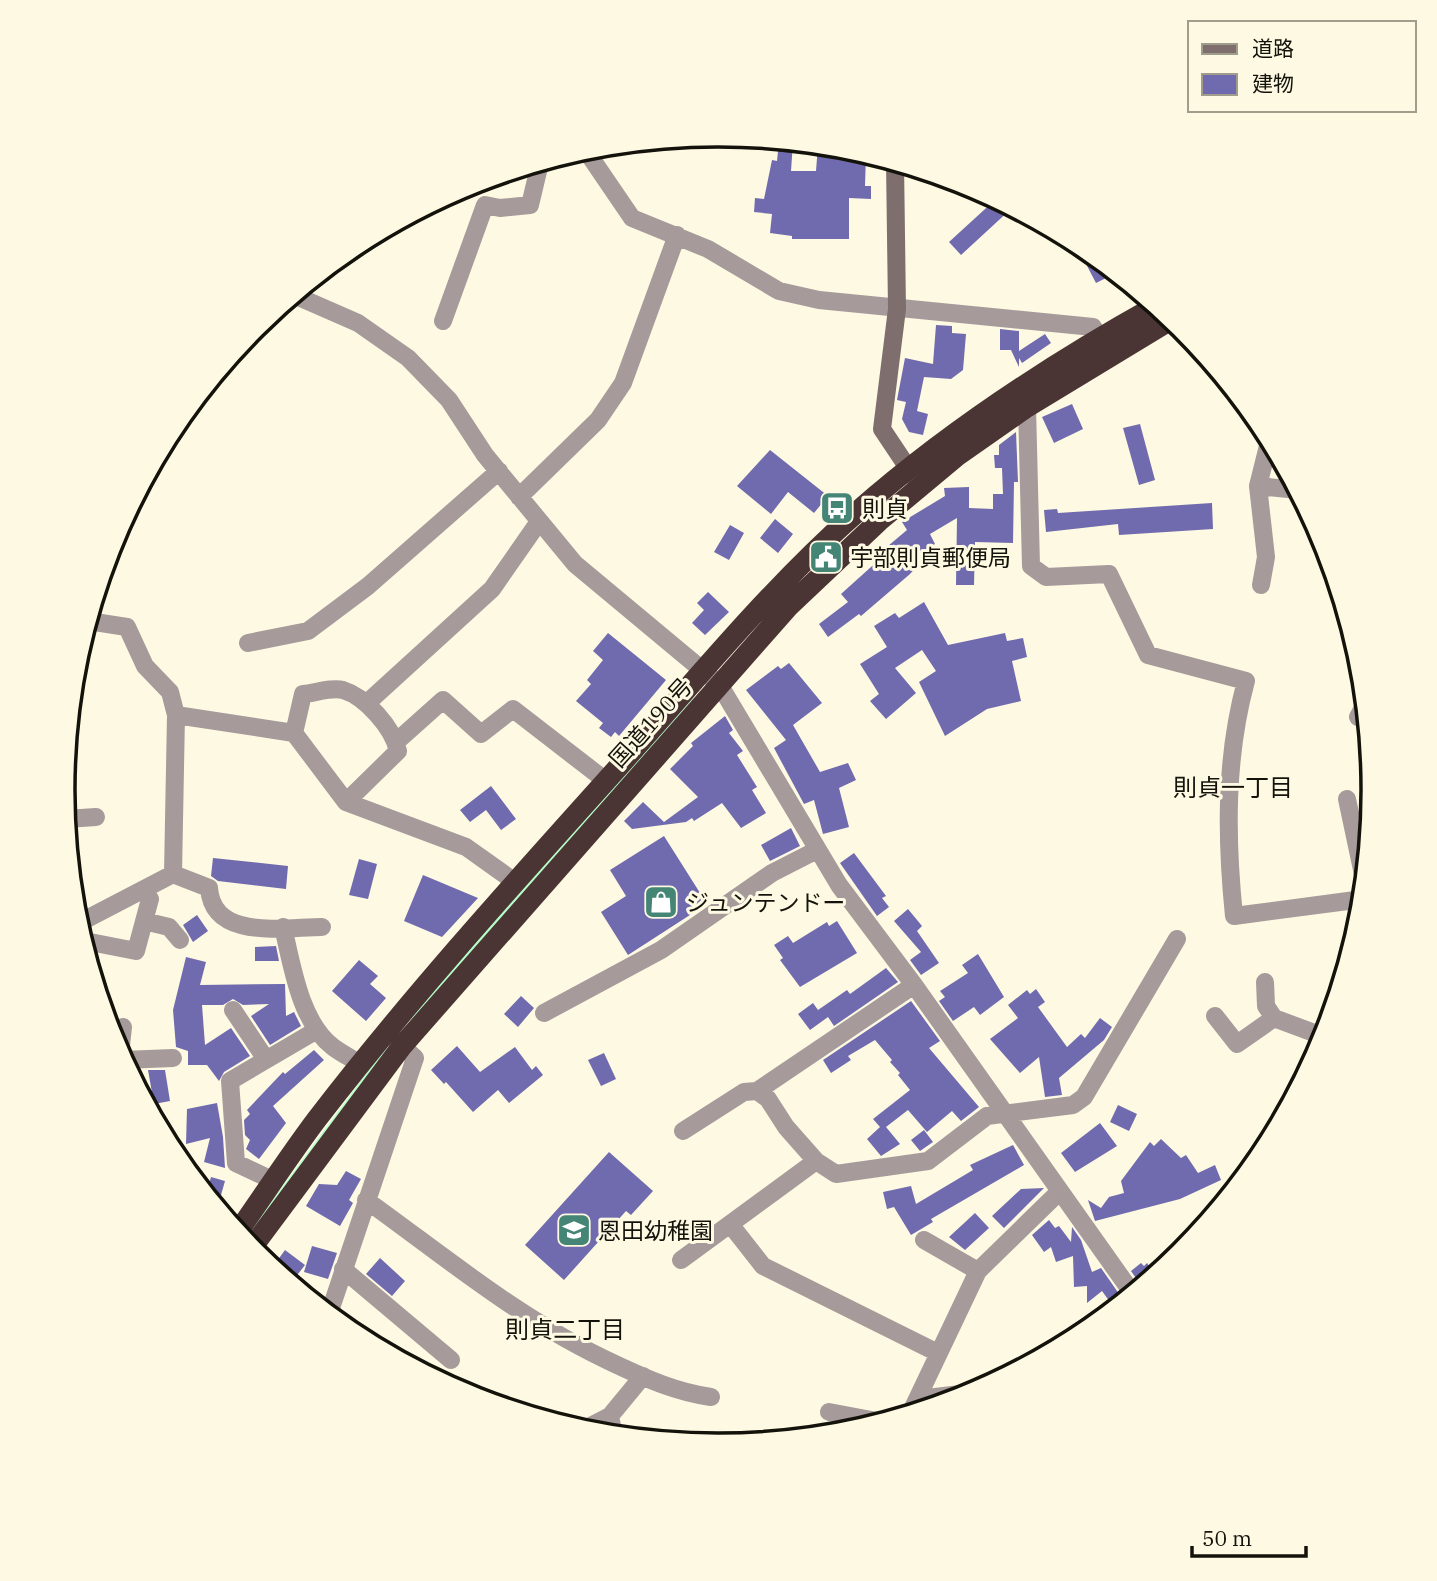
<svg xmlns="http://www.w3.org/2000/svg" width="1437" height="1581" font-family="'IBM Plex Serif','Noto Sans JP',serif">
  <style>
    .green { fill: #b6fec8 }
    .building { fill: #706bae }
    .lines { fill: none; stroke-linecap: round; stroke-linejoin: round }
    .street { stroke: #a69a9a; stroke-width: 18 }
    .secondary { stroke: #7e6e6d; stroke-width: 18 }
    .highway { stroke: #4a3534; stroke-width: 21 }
    .labels { text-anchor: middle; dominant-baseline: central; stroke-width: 6; stroke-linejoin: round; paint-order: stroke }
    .poi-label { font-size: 23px; fill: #14130b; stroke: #fdf9e2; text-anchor: start }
    .street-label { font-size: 23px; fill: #14130b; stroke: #fdf9e2 }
    .neighbourhood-label { font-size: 24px; fill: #14130b; stroke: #fdf9e2 }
    .rim { fill: none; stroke: #14130b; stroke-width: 3.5 }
  </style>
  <rect width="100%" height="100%" fill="#fdf9e2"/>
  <!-- green -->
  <path class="green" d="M693 698 696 700 412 1021 408 1018Z
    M385 1048 387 1049 246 1244 243 1240Z"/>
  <!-- building -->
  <path class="building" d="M779 141 793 142 791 171H816L818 145 866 154 865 186H871V199L849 198V239H792V236L770 233 772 214 754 212 755 198 764 199 772 160 777 161Z
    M996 199 1012 208 961 255 949 242Z
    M1095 256 1116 273 1096 283 1085 262Z
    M936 325 952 326V333L966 334 963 370 951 379 924 377 917 411 928 414 923 435 909 432 902 419 906 402 897 400 905 358 933 364Z
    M1000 329 1019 331V351L1045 334 1051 343 1022 363 1019 358V367L1011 350H1000Z
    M1072 404 1083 429 1054 443 1042 417Z
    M1140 424 1155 480 1139 485 1123 428Z
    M1016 432 1018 482H1014L1013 543 975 542 974 585H956L957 518 930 534 935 544 916 555 921 562 910 574 861 616 859 614 828 637 819 624 848 602 841 594 891 549 888 546 907 530 902 522 945 496 944 488 969 487V508L993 509V494H1003L1002 468H995L994 455H999V445Z
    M770 450 828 496 814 513 788 492 771 514 737 486Z
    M1212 503 1213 529 1119 535 1118 524 1046 532 1044 510 1057 509 1058 513Z
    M775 519 793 534 778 553 760 538Z
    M730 525 744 533 729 560 714 552Z
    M708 592 729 612 705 635 692 623 704 610 697 603Z
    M924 602 948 645 1005 633 1007 641 1023 638 1027 657 1012 661 1021 701 987 709 945 736 919 682 936 671 922 650 895 668 916 693 886 719 870 701 879 694 860 664 887 647 874 626 895 613 899 618Z
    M608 633 666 680 619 736 615 732 611 737 599 728 603 723 576 701 591 684 587 680 603 660 593 651Z
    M789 663 822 703 793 725 820 772 848 763 856 780 839 788 849 827 823 834 814 800 804 804 774 748 786 740 746 690 778 666 781 669Z
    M725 716 733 730 729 733 743 751 737 755 757 787 752 790 766 813 741 828 722 803 694 821 692 818 686 822 632 829 624 821 643 802 664 822 698 797 670 769 693 746 691 743Z
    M491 786 516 819 501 830 486 810 470 822 460 810Z
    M791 828 800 846 770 861 761 845Z
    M664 836 707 904 628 955 601 912 626 896 610 870Z
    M854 853 886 896 882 898 889 907 877 916 840 863Z
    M213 858 288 866 286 889 218 881 211 876Z
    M359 859 377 864 368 899 349 895Z
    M423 875 478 898 442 937 404 921Z
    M908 909 922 926 917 931 939 963 921 975 910 960 921 952 894 921Z
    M197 915 208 931 193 942 183 925Z
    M837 921 857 953 800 987 780 960 783 958 774 945 788 936 793 943 827 922 829 926Z
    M276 946 279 961H255V947Z
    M978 954 1004 997 980 1015 974 1007 953 1021 939 1001 945 997 940 991 968 973 962 965Z
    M186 957 206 962 200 985 285 984 286 1016 294 1012 301 1026 270 1045 251 1016 269 1004 243 1005 233 999 223 1005H202L205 1045 231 1028 250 1056 224 1072 219 1081 207 1065H188V1051L176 1047 173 1010Z
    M359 960 378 976 370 984 386 998 366 1021 332 991Z
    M886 968 898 982 834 1026 828 1017 810 1030 798 1014 813 1003 818 1010 847 990 850 994Z
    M1036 989 1045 1002 1038 1007 1067 1047 1081 1034 1085 1038 1100 1018 1112 1027 1104 1040 1059 1078 1062 1095 1045 1097 1039 1057 1020 1073 990 1039 1018 1018 1008 1005 1027 990 1030 994Z
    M521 996 534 1008 518 1027 504 1014Z
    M911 1001 940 1041 929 1048 979 1107 961 1121 952 1111 927 1132 908 1110 886 1127 900 1144 881 1156 867 1139 880 1127 873 1119 910 1090 898 1075 900 1073 890 1062 892 1060 875 1040 848 1056 851 1060 831 1073 823 1060Z
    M457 1046 480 1072 515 1047 532 1070 536 1066 543 1075 509 1103 498 1090 473 1112 446 1082 444 1084 431 1070Z
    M314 1050 324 1060 273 1106 286 1123 259 1159 246 1149 250 1140 245 1135 244 1120 250 1114 247 1110 283 1072 285 1074Z
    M604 1053 616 1079 601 1086 588 1060Z
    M148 1070H165L170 1101 154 1104Z
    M217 1103 223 1137 225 1168 204 1162 210 1138 186 1144 187 1109Z
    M1118 1105 1137 1114 1129 1131 1110 1122Z
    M1100 1123 1117 1146 1075 1172 1061 1153Z
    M924 1130 933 1142 920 1151 911 1140Z
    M1161 1139 1181 1158 1186 1155 1198 1173 1215 1165 1221 1180 1180 1199 1095 1221 1088 1200 1101 1208 1109 1197 1124 1193 1121 1181 1150 1142 1154 1146Z
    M1013 1145 1024 1165 931 1219 933 1222 911 1235 894 1207 887 1209 883 1192 911 1186 916 1204 973 1170 970 1165Z
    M609 1152 653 1191 631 1215 626 1211 564 1280 525 1245Z
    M346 1171 361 1179 349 1200 353 1203 340 1226 306 1206 319 1184 337 1185Z
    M211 1177 225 1181 221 1195 207 1191Z
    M1044 1188 1004 1228 992 1216 1021 1189Z
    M975 1213 989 1228 965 1250 949 1237Z
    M1049 1220 1055 1228 1059 1226 1071 1242 1072 1227 1081 1240 1092 1272 1101 1268 1124 1301 1115 1309 1102 1291 1087 1303V1286L1074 1287 1073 1256 1056 1262 1051 1247 1044 1252 1032 1235Z
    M312 1246 337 1253 328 1279 304 1272Z
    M285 1250 305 1265 291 1283 272 1268Z
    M380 1258 405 1281 392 1296 366 1274Z
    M1141 1263 1144 1266 1147 1263 1156 1275 1142 1287 1131 1271Z"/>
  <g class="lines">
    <!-- street -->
    <path class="street" d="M575 152H587L632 218 708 249 779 291 819 300 1093 327 1100 338
      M294 295 358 323 408 358 449 400 485 455 575 564 719 684 839 885 914 985 1133 1294
      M443 321 485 205 500 208 530 205 540 163
      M1027 407 1031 566 1046 577 1109 574 1148 655 1246 681C1225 758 1226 837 1234 916L1363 899
      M1258 486 1298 490
      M519 497 598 420 623 383 677 235
      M1261 585 1266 557 1258 486 1270 438
      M248 643 308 631 368 586 499 471
      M367 703 492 589 538 523
      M176 715 294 733 346 802 466 847 515 882
      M1358 717 1365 704
      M294 733 303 694C315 693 332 687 343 690 366 697 393 728 398 751L346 802
      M396 742 443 700 481 734 513 709 606 781
      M1347 799 1365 884
      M66 819 96 817
      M173 874 209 888C213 941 284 927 322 927
      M144 921 169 927 180 940
      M77 924 173 874 176 715 170 692 145 666 127 627 88 621
      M283 927C292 965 300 1022 333 1047 341 1053 351 1058 360 1064
      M81 937 85 941 136 951 150 899 145 890
      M1265 982 1266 1006 1274 1018 1325 1037
      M233 1010 265 1058
      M544 1013 661 950 772 873 817 850
      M1215 1016 1237 1044 1274 1018
      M120 1054 123 1027
      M123 1060 173 1058
      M757 1091 914 985
      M683 1131 744 1092 757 1091 768 1099 786 1127 816 1161
      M274 1181 236 1163 230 1081 317 1030
      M366 1200C448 1259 523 1322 615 1364 647 1379 676 1392 711 1397
      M730 1224 763 1266 938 1353
      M924 1240 978 1271
      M681 1260 816 1161 836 1174 928 1161 987 1116 1073 1105 1084 1097 1177 939
      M343 1269 451 1360
      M329 1314 415 1058 392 1037
      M918 1399 978 1392
      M829 1412 882 1422
      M910 1414 978 1271 1060 1191
      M610 1416 614 1436
      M581 1431 610 1416 643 1376"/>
    <!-- secondary -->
    <path class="secondary" d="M895 162 897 309 882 429 916 480"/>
    <!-- highway -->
    <path class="highway" d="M237 1233C264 1195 289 1156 317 1119 407 1002 506 892 605 782 687 691 765 593 857 512 949 431 1050 365 1156 306
      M251 1249 402 1046 789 606 879 521 957 456 1027 407 1172 319"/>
  </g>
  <!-- icons -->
  <defs>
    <g id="bus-square" transform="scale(1.75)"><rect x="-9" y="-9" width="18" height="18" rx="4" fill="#448576" stroke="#fdf9e2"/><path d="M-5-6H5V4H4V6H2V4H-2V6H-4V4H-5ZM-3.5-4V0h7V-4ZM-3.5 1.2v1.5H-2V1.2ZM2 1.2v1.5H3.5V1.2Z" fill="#fff"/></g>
    <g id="civic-square" transform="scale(1.75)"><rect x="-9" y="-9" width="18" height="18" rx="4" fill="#448576" stroke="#fdf9e2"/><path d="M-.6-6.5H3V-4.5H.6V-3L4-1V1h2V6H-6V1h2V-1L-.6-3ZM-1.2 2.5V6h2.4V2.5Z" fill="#fff"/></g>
    <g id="shop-square" transform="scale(1.75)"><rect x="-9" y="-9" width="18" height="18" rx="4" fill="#448576" stroke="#fdf9e2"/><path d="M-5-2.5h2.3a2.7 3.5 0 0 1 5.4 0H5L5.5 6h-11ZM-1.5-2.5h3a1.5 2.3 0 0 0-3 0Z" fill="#fff"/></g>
    <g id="school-square" transform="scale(1.75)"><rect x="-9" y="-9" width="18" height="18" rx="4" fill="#448576" stroke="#fdf9e2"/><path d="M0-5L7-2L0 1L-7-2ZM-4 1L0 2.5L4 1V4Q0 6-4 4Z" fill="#fff"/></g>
  </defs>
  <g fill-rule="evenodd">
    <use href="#bus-square" x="837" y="508"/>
    <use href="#civic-square" x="826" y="557"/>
    <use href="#shop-square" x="661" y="902"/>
    <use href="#school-square" x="574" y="1230"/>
  </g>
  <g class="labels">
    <!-- poi labels -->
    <g class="poi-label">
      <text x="862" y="508">則貞</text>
      <text x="850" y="557">宇部則貞郵便局</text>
      <text x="686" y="902">ジュンテンドー</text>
      <text x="598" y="1230">恩田幼稚園</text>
    </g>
    <!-- street labels -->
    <g class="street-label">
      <text transform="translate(650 722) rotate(-48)">国道190号</text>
    </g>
    <!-- neighbourhood labels -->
    <g class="neighbourhood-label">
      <text x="1233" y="787">則貞一丁目</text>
      <text x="565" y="1329">則貞二丁目</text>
    </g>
  </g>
  <!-- crop -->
  <path d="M0 0H1437V1581H0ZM75 790a643 643 0 1 1 1286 0a643 643 0 1 1-1286 0Z" fill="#fdf9e2" fill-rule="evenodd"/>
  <path class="rim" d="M75 790a643 643 0 1 1 1286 0a643 643 0 1 1-1286 0Z"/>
  <!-- legend -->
  <rect x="1188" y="21" width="228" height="91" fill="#fdf9e2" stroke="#a09d8c" stroke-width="2"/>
  <rect x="1202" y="44" width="35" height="10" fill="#7e6e6d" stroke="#a09d8c" stroke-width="2"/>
  <text x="1252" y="56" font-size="21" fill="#14130b">道路</text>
  <rect x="1202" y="74" width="35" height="21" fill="#706bae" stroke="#a09d8c" stroke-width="2"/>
  <text x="1252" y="91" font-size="21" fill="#14130b">建物</text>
  <!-- scale -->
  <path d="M1192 1546v10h114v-10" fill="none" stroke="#14130b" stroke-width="3.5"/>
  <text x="1202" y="1546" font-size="21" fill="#14130b" stroke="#fdf9e2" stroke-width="5" paint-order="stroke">50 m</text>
</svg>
